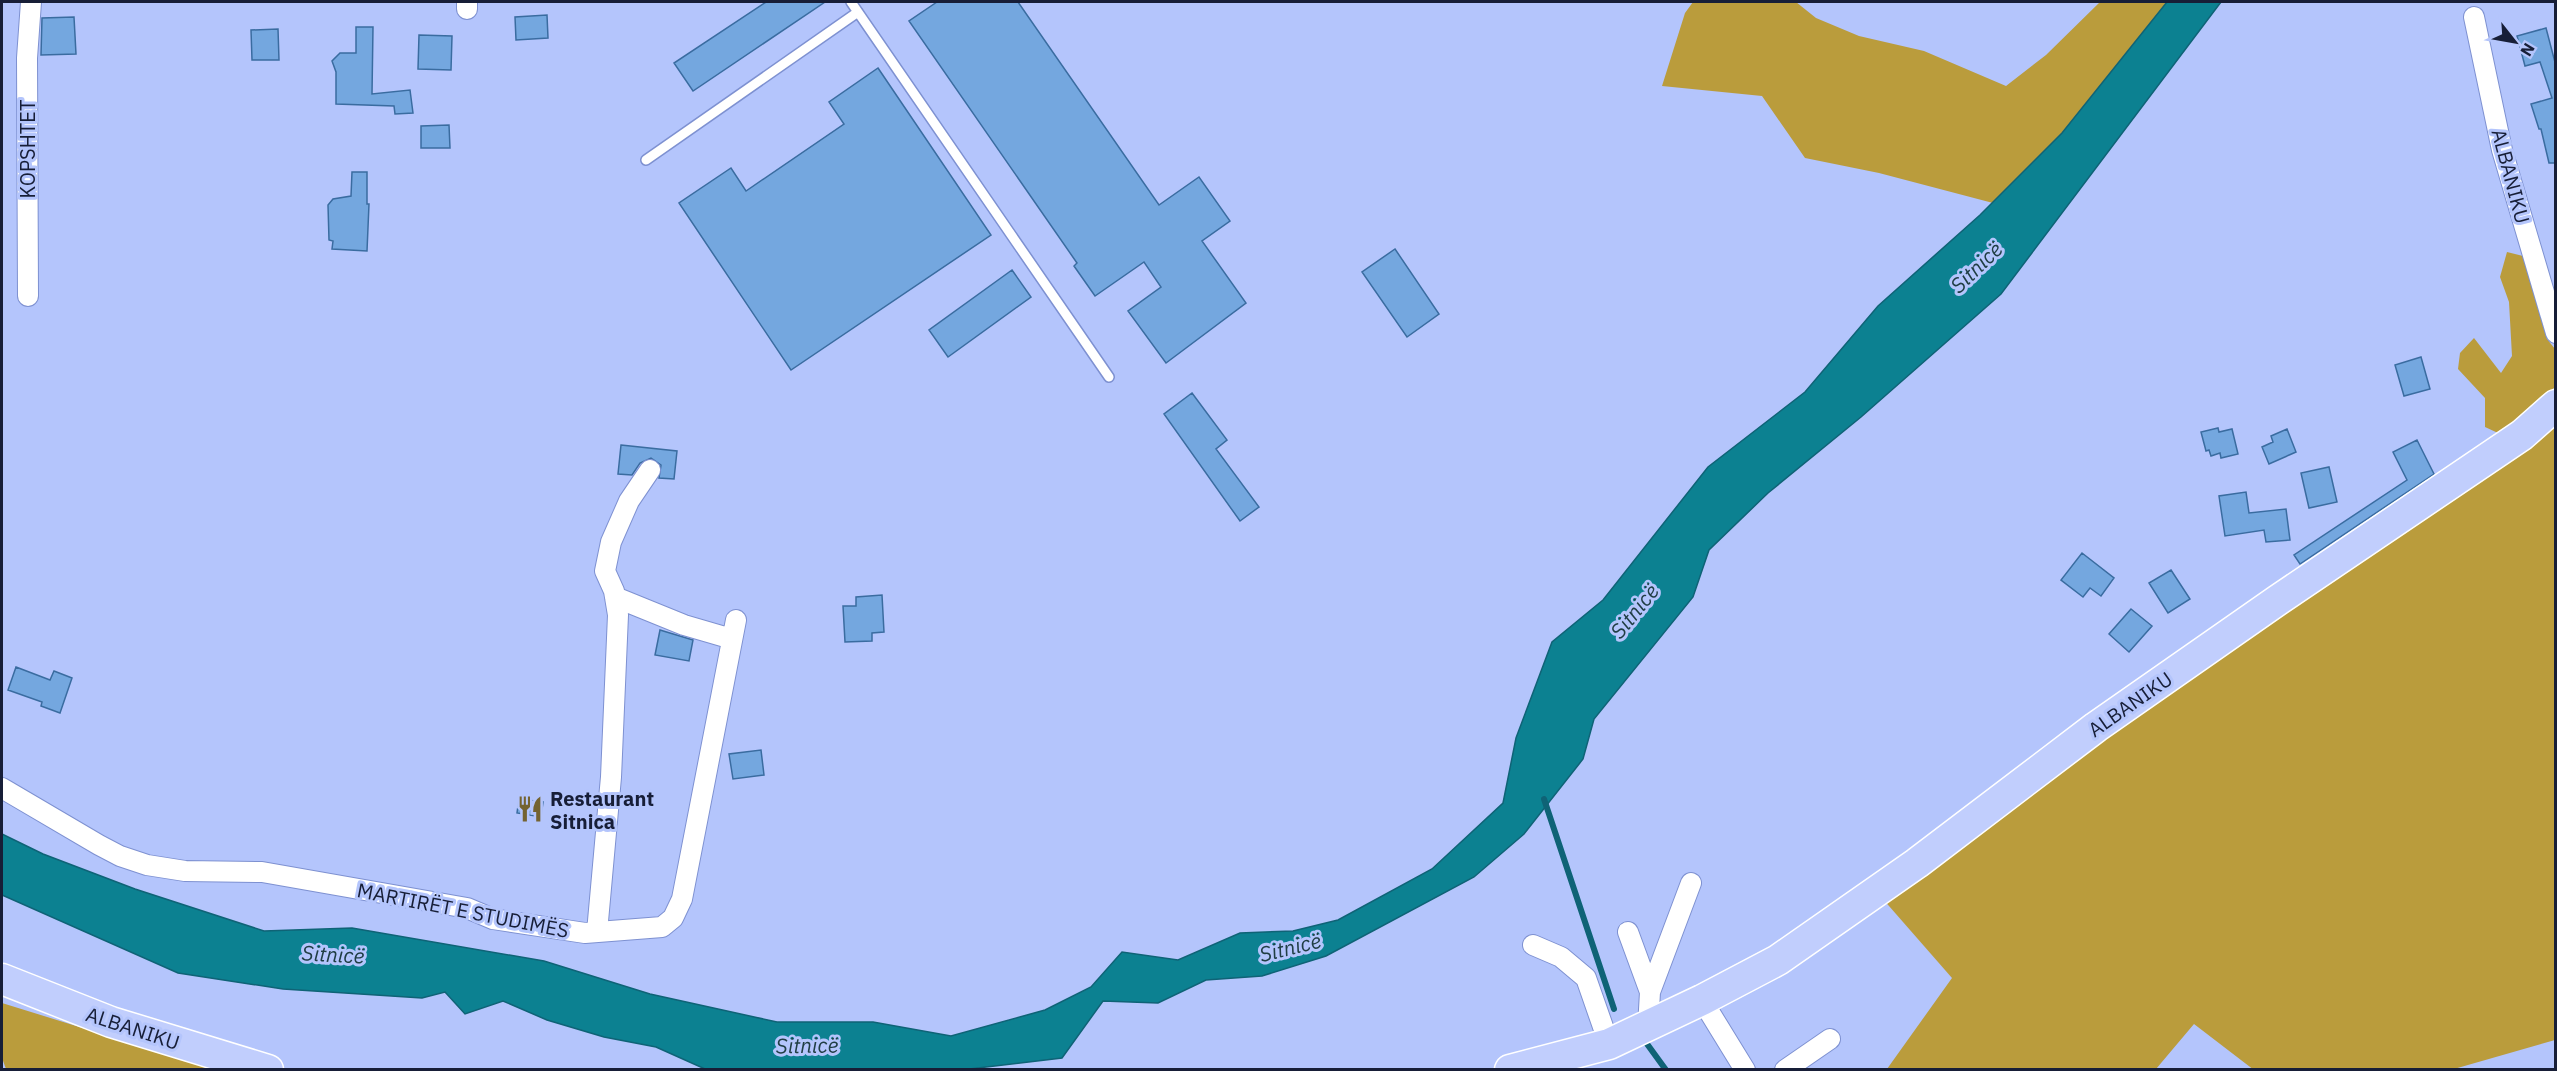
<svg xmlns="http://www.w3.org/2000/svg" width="2557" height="1071" font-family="'IBM Plex Sans',sans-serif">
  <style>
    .green { fill: #ba9c3c }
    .water { fill: #0c8191; stroke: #0f6376; stroke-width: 1.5 }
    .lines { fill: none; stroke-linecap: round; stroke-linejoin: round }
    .stream { stroke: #0f6376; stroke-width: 6 }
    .building { fill: #74a7df; stroke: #3a6ca0; stroke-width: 1.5 }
    .service-casing { stroke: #7e91d1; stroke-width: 12 }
    .minor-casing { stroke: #7e91d1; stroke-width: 22 }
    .primary-casing { stroke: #fff; stroke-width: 33 }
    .service { stroke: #fff; stroke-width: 9 }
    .minor { stroke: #fff; stroke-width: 20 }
    .primary { stroke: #c1cefd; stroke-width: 30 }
    .labels { text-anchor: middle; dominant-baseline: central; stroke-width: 6; stroke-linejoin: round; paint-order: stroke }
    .street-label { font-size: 20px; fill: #171e37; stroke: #b4c5fc }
    .poi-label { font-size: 20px; font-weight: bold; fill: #171e37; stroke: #b4c5fc; text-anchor: start }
    .water-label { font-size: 21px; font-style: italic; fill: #203e44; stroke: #b4c5fc }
  </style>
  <rect width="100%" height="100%" fill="#b4c5fc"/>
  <!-- green -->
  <path class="green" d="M1693 2H1796L1816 18 1859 36 1924 51 2006 86 2046 55 2100 2H2167L2062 133 1993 203 1879 173 1805 158 1762 96 1662 86 1685 13Z
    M2507 252 2523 256 2547 339 2555 349V387L2520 422 2498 433 2485 427V398L2458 369 2460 353 2474 338 2501 373 2512 356 2509 302 2500 277Z
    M2555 416V1040L2454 1069 2254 1070 2194 1024 2156 1069H1887L1952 978 1882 898Z
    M2 1003 215 1069H6L2 1058Z"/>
  <!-- water -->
  <path class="water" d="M2167 2H2221L2001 294 1861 417 1768 493 1709 550 1693 597 1594 719 1583 759 1524 834 1474 877 1326 956 1262 976 1206 980 1158 1003 1103 1001 1062 1058 961 1070 705 1069 656 1047 604 1037 547 1020 503 1001 465 1014 445 992 422 998 283 989 178 973 2 895V834L43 854 135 889 264 931 352 928 544 961 650 994 777 1022H873L951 1036 1045 1010 1091 987 1122 952 1178 960 1240 933 1293 931 1338 920 1432 869 1503 803 1516 738 1552 642 1603 600 1708 467 1805 392 1878 306 1980 215 2062 133Z"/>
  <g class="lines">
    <!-- stream -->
    <path class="stream" d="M1544 799 1614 1009
      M1642 1037 1666 1070"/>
  </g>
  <!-- building -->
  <path class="building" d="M766 2H825L693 91 674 63Z
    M937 2H1018L1159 205 1199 177 1230 221 1202 241 1246 303 1166 363 1128 311 1161 287 1144 262 1095 296 1074 266 1077 263 909 21Z
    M547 15 548 38 516 40 515 17Z
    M74 17 76 54 41 55 42 18Z
    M356 27H373L372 94 410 90 413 113 395 114 394 106 336 104V72L332 61 340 53H356Z
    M2546 28 2556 66V163H2549L2541 129H2539L2531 104 2552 98 2540 62 2525 66 2517 36Z
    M278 29 279 60H252L251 30Z
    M419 35 452 36 451 70 418 69Z
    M878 68 991 235 791 370 679 203 731 168 746 191 844 124 829 102Z
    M449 125 450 148H421V126Z
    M352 172H367V204H369L367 251 332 249 333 241 329 240 328 205 333 199 351 196Z
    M1395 249 1439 314 1407 337 1362 272Z
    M1012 270 1031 297 948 357 929 330Z
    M2421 357 2430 389 2404 396 2395 365Z
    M1192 393 1227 440 1216 449 1259 507 1240 521 1164 414Z
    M2218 428 2219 432 2232 429 2238 454 2221 458 2220 453 2211 456 2209 450 2206 451 2201 432Z
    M2287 429 2296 452 2269 464 2262 447 2273 442 2271 436Z
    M2417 440 2434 474 2300 564 2294 555 2407 480 2393 452Z
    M621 445 677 451 674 479 659 478 661 465 651 458 640 463 632 475 618 474Z
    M2329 467 2337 502 2309 508 2301 473Z
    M2246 492 2249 513 2286 509 2290 540 2266 542 2264 530 2225 536 2219 496Z
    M2082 553 2114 578 2101 596 2090 588 2083 597 2061 580Z
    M2171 570 2190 599 2168 613 2149 583Z
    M882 595 884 632 872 633V641L845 642 843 606H856V597Z
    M2131 609 2152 626 2129 652 2109 634Z
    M660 630 693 640 689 661 655 655Z
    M16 667 50 680 54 671 72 678 60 713 41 706 42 702 8 690Z
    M761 750 764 775 733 779 729 754Z
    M519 799 543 802 541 817 517 813Z"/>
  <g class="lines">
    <!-- service casing -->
    <g class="service-casing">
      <path id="service" d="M851 2 1109 377
        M646 160 858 12"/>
    </g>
    <!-- minor casing -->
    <g class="minor-casing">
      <path id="minor" d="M467 9V2
        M2474 17 2502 150 2556 333
        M28 296 27 58 31 2
        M615 597 684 625 732 639
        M2 788 99 845 120 856 147 865 185 871 262 872 467 908 493 919 585 933 662 927 673 918 682 899 736 620
        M597 932 611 777 618 615 614 591 605 571 611 542 629 501 650 470
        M1628 932 1650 992
        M1533 945 1561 957 1586 978 1609 1044
        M1702 1000 1745 1070
        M1648 1027 1650 992 1691 883
        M1785 1070 1830 1039"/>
    </g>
    <!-- primary casing -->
    <g class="primary-casing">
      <path id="primary" d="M2 979 111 1022 268 1070
        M1510 1070 1609 1044 1702 1000 1778 960 1917 863 2096 727 2278 600 2522 435 2556 405"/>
    </g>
    <!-- service -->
    <use href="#service" class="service"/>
    <!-- minor -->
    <use href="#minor" class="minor"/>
    <!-- primary -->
    <use href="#primary" class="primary"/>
  </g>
  <!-- icons -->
  <defs>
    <g id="restaurant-bare" transform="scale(2.07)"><path d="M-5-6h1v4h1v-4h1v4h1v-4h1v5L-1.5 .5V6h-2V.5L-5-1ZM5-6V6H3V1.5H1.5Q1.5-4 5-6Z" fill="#746331" stroke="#b4c5fc" stroke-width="2.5" paint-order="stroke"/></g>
  </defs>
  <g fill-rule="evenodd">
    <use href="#restaurant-bare" x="530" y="809"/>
  </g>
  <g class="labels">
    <!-- street labels -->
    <g class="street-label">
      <text transform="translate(27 149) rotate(-90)">KOPSHTET</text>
      <text transform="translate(2511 176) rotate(75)">ALBANIKU</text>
      <text transform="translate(2130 704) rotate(-35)">ALBANIKU</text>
      <text transform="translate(463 910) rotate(11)">MARTIRËT E STUDIMËS</text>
      <text transform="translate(133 1028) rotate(18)">ALBANIKU</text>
    </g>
    <!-- poi labels -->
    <g class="poi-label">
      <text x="550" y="798">Restaurant<tspan x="550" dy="23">Sitnica</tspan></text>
    </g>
    <!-- water labels -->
    <g class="water-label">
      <text transform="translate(1976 267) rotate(-44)">Sitnicë</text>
      <text transform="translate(1634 611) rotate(-51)">Sitnicë</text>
      <text transform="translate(1290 947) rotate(-14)">Sitnicë</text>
      <text transform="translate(333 954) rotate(3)">Sitnicë</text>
      <text transform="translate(807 1045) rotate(-1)">Sitnicë</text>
    </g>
  </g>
  <!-- border -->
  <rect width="2557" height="1071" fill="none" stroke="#171e37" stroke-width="6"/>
  <!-- north arrow -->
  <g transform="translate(2515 42) rotate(121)" stroke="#b4c5fc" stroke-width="4.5" paint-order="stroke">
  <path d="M0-4.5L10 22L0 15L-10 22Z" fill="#171e37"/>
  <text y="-9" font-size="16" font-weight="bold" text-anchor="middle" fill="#171e37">N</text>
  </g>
</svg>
